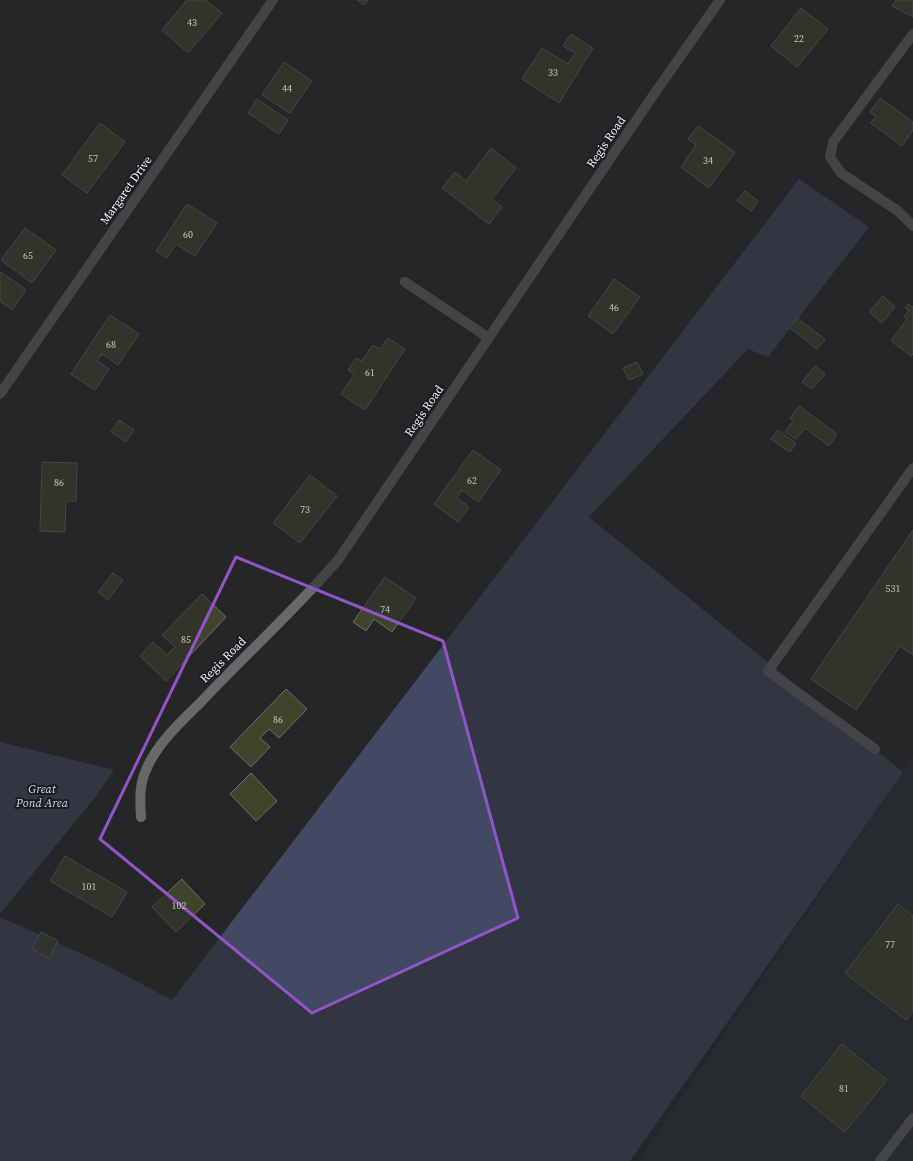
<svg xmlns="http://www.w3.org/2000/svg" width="913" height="1161" font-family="'Source Serif 4',serif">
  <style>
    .built { fill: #2c2f37 }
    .forest { fill: #414a62 }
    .building { fill: #3e452b; stroke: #6d6e6b }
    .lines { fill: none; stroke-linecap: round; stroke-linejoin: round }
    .minor { stroke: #68686a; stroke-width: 10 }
    .marked { fill: none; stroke: #9253c9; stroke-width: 3; stroke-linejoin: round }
    .labels { text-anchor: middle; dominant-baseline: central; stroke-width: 4; stroke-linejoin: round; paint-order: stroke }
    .number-label { font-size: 10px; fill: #c1c4bf }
    .street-label { font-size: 12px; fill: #edeef0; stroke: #1b1c1f }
    .park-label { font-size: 12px; font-style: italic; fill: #cbd7f5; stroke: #1b1c1f }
  </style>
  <rect width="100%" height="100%" fill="#252628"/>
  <!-- built -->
  <path class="built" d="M913 757V1161H639L768 969Z"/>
  <!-- forest -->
  <path class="forest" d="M799 179 869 227 768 357 748 349 589 517 903 772 630 1161H0V917L104 964 172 1000Z
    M0 742 114 770 96 796 0 914Z"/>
  <!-- building -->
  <path class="building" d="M187 0H205L222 13 188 53 162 30Z
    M357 0H368L364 5Z
    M896 0H913V17L892 6Z
    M801 8 828 29 797 67 771 46Z
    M571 34 593 48 559 103 522 79 542 48 568 64 575 53 563 46Z
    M284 62 312 81 290 113 262 95Z
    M880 98 913 122V130L902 146 871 123 876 116 870 112Z
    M257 99 288 120 279 134 248 113Z
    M100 123 125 142 87 193 62 175Z
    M698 126 735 152 709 188 681 167 696 145 688 139Z
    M491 148 516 168 492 199 502 207 489 224 442 188 455 172 466 181Z
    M745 191 758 201 751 211 737 200Z
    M187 204 217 223 195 256 176 244 167 258 156 251Z
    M25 228 56 250 32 283 1 260Z
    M1 272 26 290 12 310 0 301V274Z
    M614 279 640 297 613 334 588 316Z
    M883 296 895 307 882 323 869 312Z
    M908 304 912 307 913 306V354L911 356 891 341 907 319 904 317 909 310 905 308Z
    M110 315 139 334 118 365 102 354 97 361 109 369 95 390 71 374Z
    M797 318 825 339 817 349 790 328Z
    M388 338 405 349 365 410 341 394 354 374 348 370 356 358 362 361 373 345 380 349Z
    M637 362 643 374 629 380 623 368Z
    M815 366 825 374 812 389 802 382Z
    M799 406 837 434 829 446 805 428 796 439 785 432 793 421 790 418Z
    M119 420 134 430 126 442 111 432Z
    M778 430 796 443 790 452 771 439Z
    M473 450 501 470 478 502 462 490 457 498 469 507 458 522 434 504Z
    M42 462 77 463 76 501H66L65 532 40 531Z
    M310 475 337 496 300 543 273 523Z
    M913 530V655L900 646 856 710 811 679Z
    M113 573 123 580 108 600 98 592Z
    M385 577 416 598 392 632 374 619 366 631 353 622Z
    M202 594 226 617 166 681 140 656 153 642 167 655 175 647 162 635Z
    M286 689 307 709 279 738 269 729 260 738 270 747 251 767 230 747Z
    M251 773 277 801 256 821 230 794Z
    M65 856 127 892 112 917 50 881Z
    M182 879 205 904 176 932 152 907Z
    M898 904 913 916V1011L906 1020 845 973Z
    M41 932 58 941 49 958 32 949Z
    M842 1044 887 1080 845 1132 801 1096Z"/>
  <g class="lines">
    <!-- minor -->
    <path class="minor" d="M913 34 833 142 830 157 841 173 898 211 913 226
      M405 282 489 338
      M0 394 273 0
      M875 749 768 671 913 468
      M141 817C140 801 139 785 146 770 157 743 181 722 201 702 246 654 295 610 338 560L652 97 720 0
      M880 1161 913 1118"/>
  </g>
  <!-- marked area -->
  <path d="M0 0H913V1161H0ZM236 557 443 641 518 918 312 1013 100 839Z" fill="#252628" fill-opacity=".55" fill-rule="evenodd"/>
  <path class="marked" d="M236 557 443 641 518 918 312 1013 100 839Z"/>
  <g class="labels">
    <!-- number labels -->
    <g class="number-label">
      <text x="192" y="22">43</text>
      <text x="799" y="38">22</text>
      <text x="553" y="72">33</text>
      <text x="287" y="88">44</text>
      <text x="93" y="158">57</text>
      <text x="708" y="160">34</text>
      <text x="188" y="234">60</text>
      <text x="28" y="255">65</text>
      <text x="614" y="307">46</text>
      <text x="111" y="344">68</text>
      <text x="370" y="372">61</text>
      <text x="472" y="480">62</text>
      <text x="59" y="482">86</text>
      <text x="305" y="509">73</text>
      <text x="893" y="588">531</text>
      <text x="385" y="609">74</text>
      <text x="186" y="639">85</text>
      <text x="278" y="719">86</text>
      <text x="89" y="886">101</text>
      <text x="179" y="905">102</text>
      <text x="890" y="944">77</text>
      <text x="844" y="1088">81</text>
    </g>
    <!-- street labels -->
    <g class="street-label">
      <text transform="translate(606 142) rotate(-56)">Regis Road</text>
      <text transform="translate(126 190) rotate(-55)">Margaret Drive</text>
      <text transform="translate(424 411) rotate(-56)">Regis Road</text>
      <text transform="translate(223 660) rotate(-45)">Regis Road</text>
    </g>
    <!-- park labels -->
    <g class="park-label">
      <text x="42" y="789">Great<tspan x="42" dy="14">Pond Area</tspan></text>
    </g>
  </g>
</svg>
